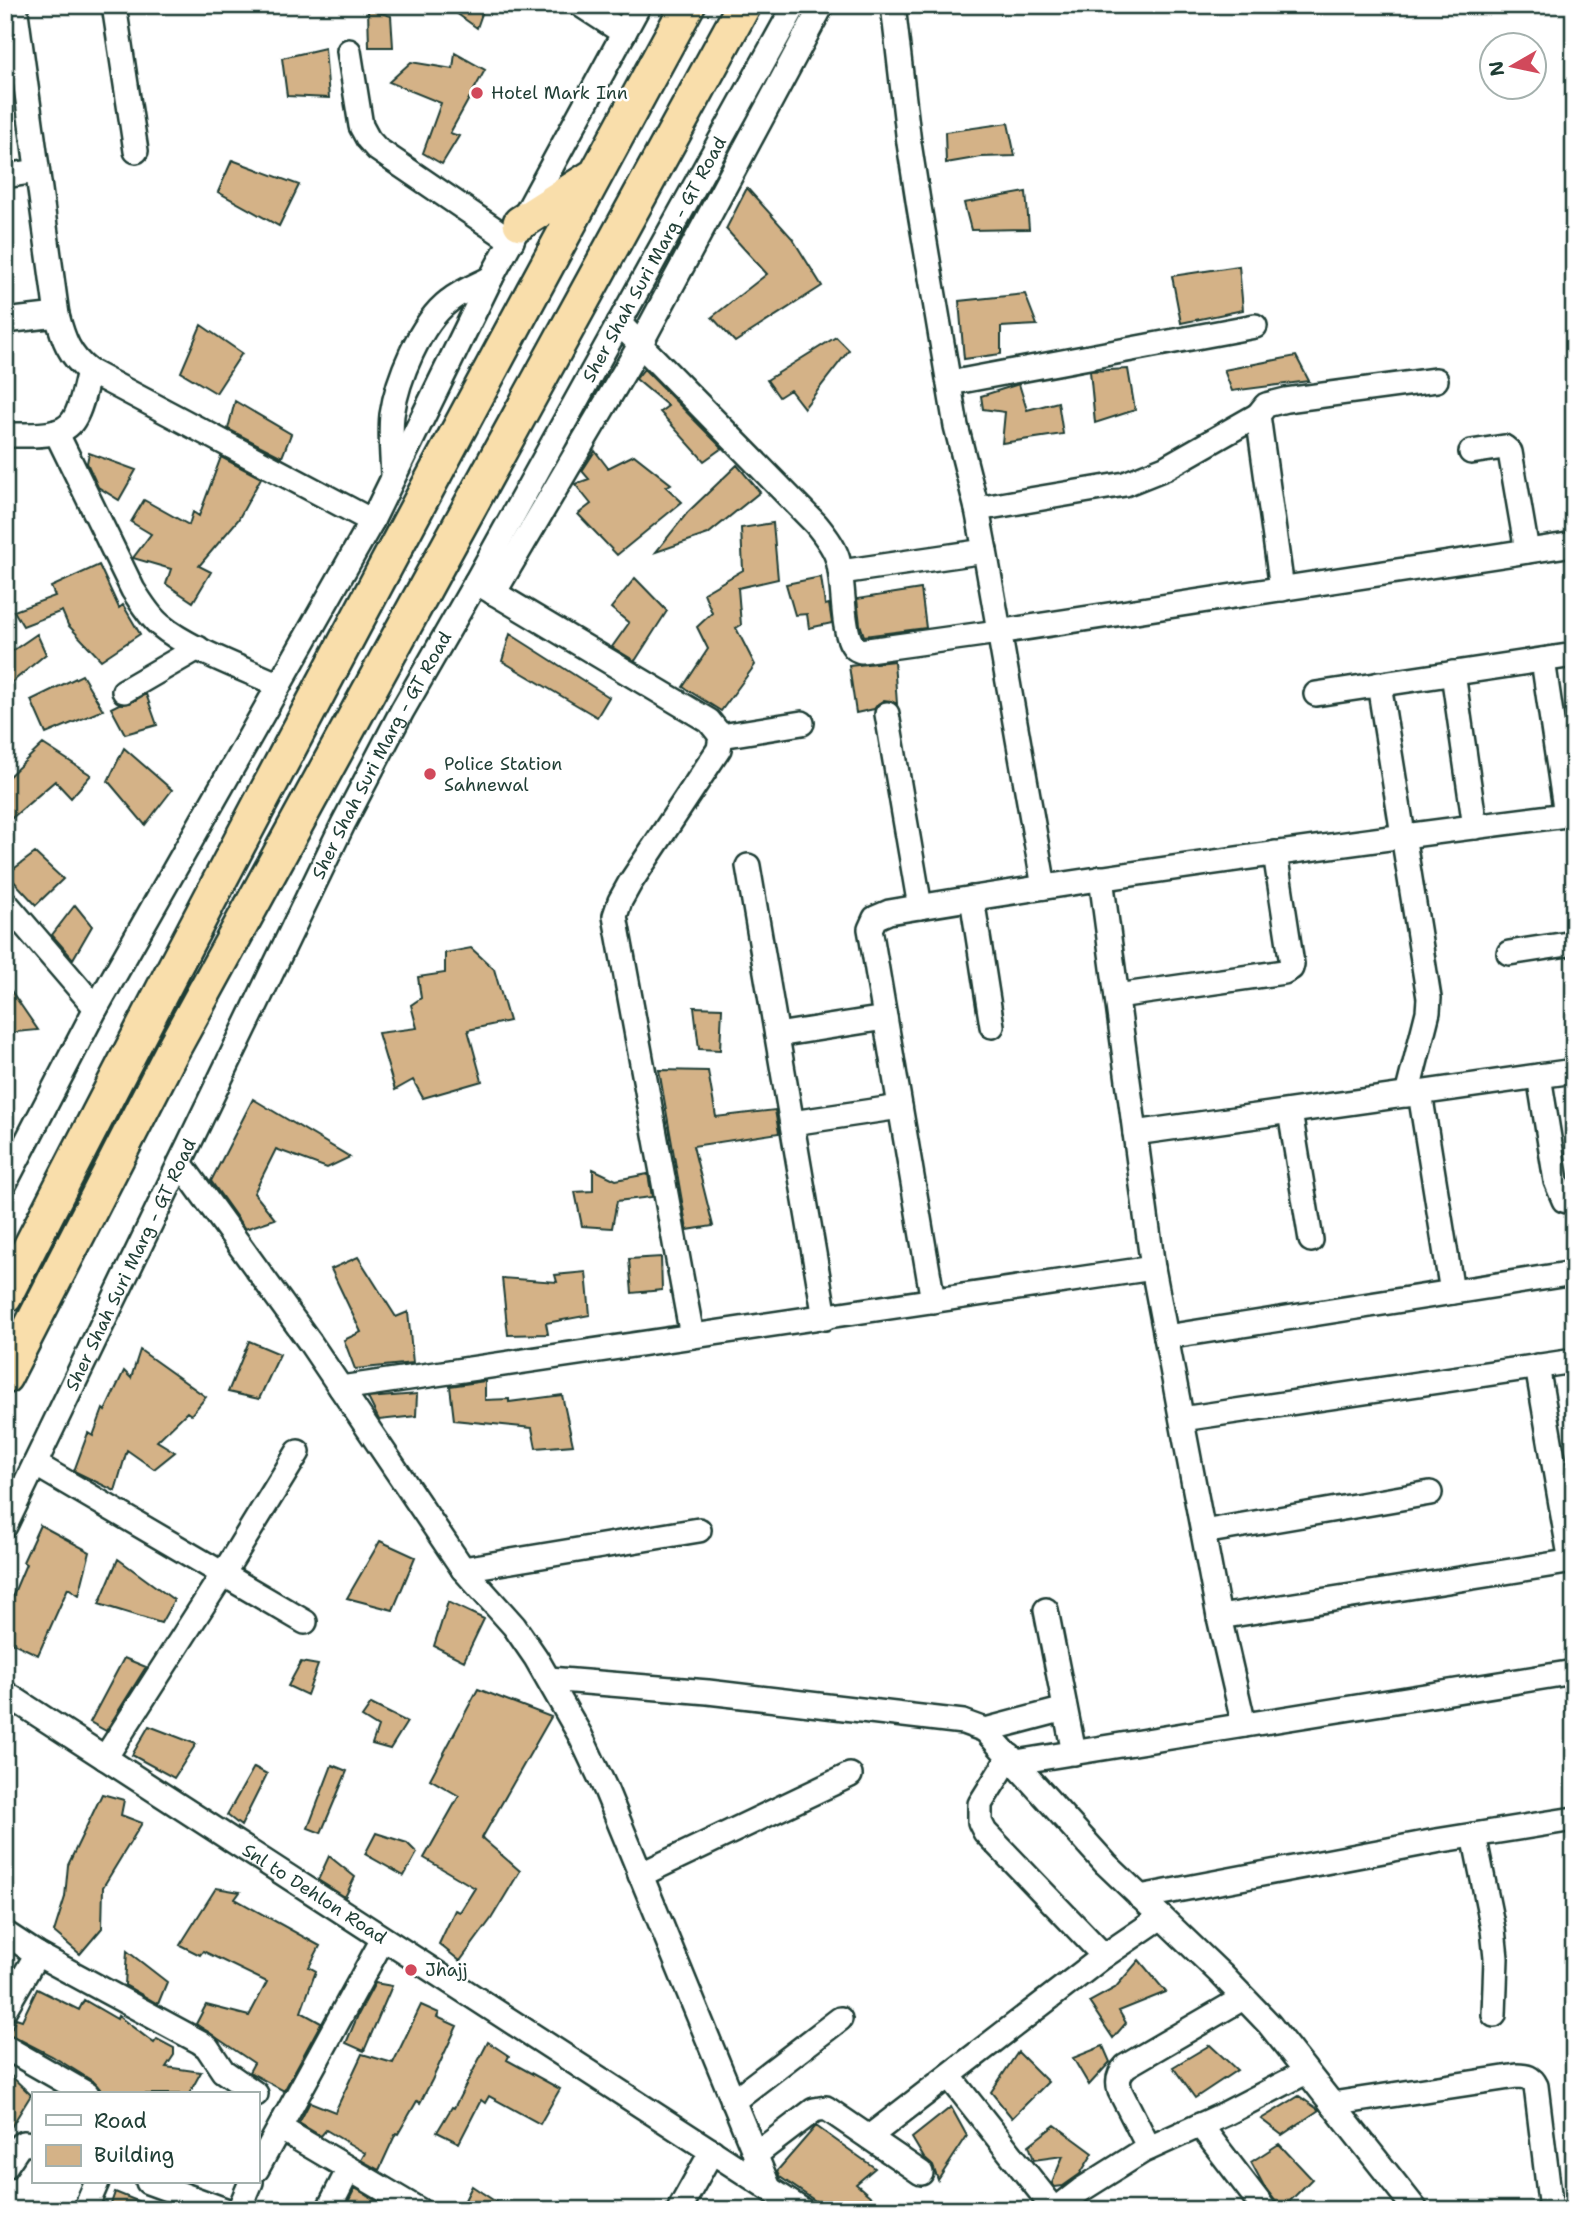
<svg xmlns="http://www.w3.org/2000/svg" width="1579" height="2215" font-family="'Shantell Sans',sans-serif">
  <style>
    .building { fill: #d4b287; stroke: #1f3d34; stroke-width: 2 }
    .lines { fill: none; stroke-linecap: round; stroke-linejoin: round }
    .minor-casing { stroke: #1f3d34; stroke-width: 28 }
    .highway-casing { stroke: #1f3d34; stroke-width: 38 }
    .minor { stroke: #fff; stroke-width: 23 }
    .highway { stroke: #f9deab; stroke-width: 33 }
    .poi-dot { fill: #d1495b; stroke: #fff; stroke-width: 2.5 }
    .labels { text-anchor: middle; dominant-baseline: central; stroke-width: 5; stroke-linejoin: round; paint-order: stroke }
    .poi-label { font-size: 18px; fill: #1f3d34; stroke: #fff; text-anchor: start }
    .street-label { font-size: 18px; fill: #1f3d34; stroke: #fff }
  </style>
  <rect width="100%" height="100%" fill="#fff"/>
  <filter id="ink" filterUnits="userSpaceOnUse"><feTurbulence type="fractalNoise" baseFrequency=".0143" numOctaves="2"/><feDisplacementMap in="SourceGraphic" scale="14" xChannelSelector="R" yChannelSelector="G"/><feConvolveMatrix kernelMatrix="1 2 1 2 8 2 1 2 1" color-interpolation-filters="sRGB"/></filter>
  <g filter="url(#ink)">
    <!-- building -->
    <path class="building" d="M445 5H485L477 28Z
      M368 9 391 16 393 47H369Z
      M325 48 329 98 287 96 282 58Z
      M455 53 485 70 450 133 459 136 442 164 423 153 441 103 389 82 411 62 453 69Z
      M1008 123 1015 156 981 157 946 163 945 132Z
      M232 160 299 185 279 226 218 192Z
      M747 188 792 238 822 286 735 342 712 317 767 274 726 229Z
      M1026 192 1029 229 971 230 964 203Z
      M1239 266 1243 310 1181 323 1172 276Z
      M1025 294 1037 325 1001 327V354L964 359 959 301Z
      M201 325 242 353 216 393 181 372Z
      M836 337 849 350 804 408 790 390 779 397 767 380Z
      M1296 356 1309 381 1232 391 1224 370Z
      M644 369 722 448 704 461 660 412 668 406 636 379Z
      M1128 369 1135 410 1095 423 1090 371Z
      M1019 384 1027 410 1058 402 1063 434 1002 443 1005 412 983 409 981 396Z
      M235 401 291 434 282 457 228 429Z
      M595 451 608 468 634 455 671 484 666 487 682 502 617 555 578 514 591 504 575 484 589 479 582 471Z
      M89 453 136 470 119 500 98 487 87 463Z
      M221 457 261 478 238 520 199 566 211 572 193 602 166 584 171 569 133 558 151 534 131 522 144 500 189 525 193 512 199 516Z
      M737 465 760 492 708 534 656 552 688 512Z
      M773 523 778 579 738 588 741 625 736 628 755 665 721 711 683 687 708 649 697 627 712 613 704 593 743 570 741 528Z
      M99 565 119 608 123 605 140 634 101 660 68 625 62 611 23 626 14 611 55 596 51 587Z
      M821 577 825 605 829 604 832 623 809 628 807 614 795 615 786 584Z
      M635 578 667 611 635 661 612 647 629 623 611 608Z
      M921 589 926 628 864 636 860 624 857 599Z
      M37 634 46 654 5 688V656Z
      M510 634 609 697 597 717 502 661Z
      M894 661 897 704 891 701 884 700 878 704 874 709 856 713 849 666Z
      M82 675 103 710 46 734 31 700Z
      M146 694 157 725 125 734 111 708 119 704 130 703Z
      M43 744 91 775 71 798 55 781 5 824V780Z
      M124 748 172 790 145 825 108 781Z
      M35 853 63 879 36 905 7 874Z
      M75 905 92 926 73 959 52 935Z
      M471 948 494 969 509 1021 468 1030 482 1081 423 1098 413 1080 395 1090 378 1033 417 1028 411 1005 421 998 418 977 445 973V953Z
      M5 982 38 1030 5 1033Z
      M694 1007 722 1008 720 1050 699 1049Z
      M659 1070 708 1071 716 1117 775 1110 779 1133 693 1146 713 1226 687 1230Z
      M253 1099 350 1157 327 1168 276 1149 254 1193 275 1219 245 1229 211 1181Z
      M593 1169 616 1180 648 1174 652 1197 617 1201 612 1228 582 1226 575 1192 593 1191Z
      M358 1257 396 1317 408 1312 413 1363 355 1369 344 1340 361 1332 331 1269Z
      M661 1257 662 1290 632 1293 629 1259Z
      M586 1272 590 1315 546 1323 548 1334 508 1335 502 1278 557 1282 555 1275Z
      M249 1341 280 1354 259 1399 228 1392Z
      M140 1350 206 1397 191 1415 187 1412 157 1441 175 1452 154 1469 127 1450 115 1491 74 1471 88 1433 93 1436 103 1409 105 1411 124 1371 131 1378Z
      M485 1381V1400L509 1399V1402L562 1395 573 1445 536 1448 532 1428 454 1420 450 1386Z
      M417 1394 416 1416 379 1420 368 1398Z
      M40 1525 90 1552 79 1595 68 1588 38 1655 5 1639V1614L26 1564 23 1562Z
      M380 1541 415 1557 393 1610 347 1598Z
      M118 1559 174 1600 161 1623 99 1604Z
      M448 1602 484 1619 464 1661 434 1646Z
      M124 1658 146 1667 106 1731 90 1722Z
      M301 1662 318 1665 307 1695 288 1686Z
      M478 1689 551 1717 482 1838 520 1871 491 1919 460 1961 439 1944 455 1910 460 1912 475 1888 424 1858 459 1796 430 1779Z
      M371 1704 407 1722 390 1749 372 1744 378 1727 362 1717Z
      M149 1726 196 1744 174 1778 132 1755Z
      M332 1765 347 1771 321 1833 308 1828Z
      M254 1767 267 1774 241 1826 227 1815Z
      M102 1794 124 1800 121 1815 142 1823 103 1887 102 1928 80 1954 54 1932 65 1897 68 1865Z
      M376 1833 407 1843 417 1853 404 1876 365 1854Z
      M329 1856 355 1877 345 1897 318 1880Z
      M216 1888 240 1892 235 1899 320 1946 309 1967 316 1971 301 2012 321 2023 284 2091 249 2072 254 2063 196 2024 206 2005 249 2016 267 1982 203 1951 200 1955 180 1945Z
      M127 1951 167 1982 158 2004 125 1985Z
      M1139 1960 1166 1992 1119 2011 1126 2023 1113 2038 1089 2002 1115 1988Z
      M375 1983 392 1986 364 2051 346 2043 358 2015Z
      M37 1989 79 2010 84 2000 117 2019 118 2016 154 2043 157 2039 174 2048V2055L166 2067 201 2072 189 2094H109L100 2089 94 2082 52 2056 9 2034 16 2018 22 2020Z
      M421 2005 439 2013 437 2017 457 2026 432 2080 420 2103 417 2101 398 2134 396 2133 379 2170 361 2160 365 2153 326 2130 321 2136 299 2123 310 2102 335 2112 362 2054 393 2063Z
      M488 2042 509 2056 507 2060 560 2089 540 2124 489 2096 485 2103 481 2100 459 2143 437 2132 452 2107 454 2108Z
      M1210 2045 1237 2070 1195 2098 1173 2067Z
      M1103 2046 1110 2062 1089 2085 1073 2058Z
      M1018 2052 1048 2082 1012 2118 991 2092Z
      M5 2070 31 2095 5 2137Z
      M1299 2096 1319 2110 1282 2135 1261 2119Z
      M951 2107 967 2136 938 2180 933 2166 924 2158 912 2138Z
      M1055 2125 1093 2153 1080 2174 1063 2186 1055 2187 1052 2183 1063 2156 1034 2160 1029 2145Z
      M816 2126 875 2168 856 2184 886 2210H829L780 2177 777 2171Z
      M1279 2144 1312 2179 1281 2210H1279L1276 2202 1264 2186 1251 2162Z
      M472 2186 508 2210H460Z
      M355 2188 391 2210H344Z
      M115 2192 157 2209V2210H109Z"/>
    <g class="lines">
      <!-- minor casing -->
      <g class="minor-casing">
        <g id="minor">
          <path d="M15 5 57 315C63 338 69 356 89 371L372 521"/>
          <path d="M114 5 136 151"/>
          <path d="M581 5 624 33"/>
          <path d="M893 5 909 143 919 207 956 426 977 509 985 551 1044 887"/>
          <path d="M349 51 361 126 368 139 377 149 512 241"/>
          <path d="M5 176 37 171"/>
          <path d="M5 321 57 315"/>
          <path d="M619 323 816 524C824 534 833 545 837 557 845 580 841 628 852 644 855 649 856 649 861 651L998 632 1574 544"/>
          <path d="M950 383 1255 326"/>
          <path d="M56 432 133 590C141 602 149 616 160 625 188 649 245 669 279 685"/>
          <path d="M5 435C25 434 62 440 74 419 82 406 85 386 89 371"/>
          <path d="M1471 452 1504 447 1510 452 1527 551"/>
          <path d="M393 475C392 455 390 435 392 415 397 380 420 323 449 301 461 291 477 285 491 278"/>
          <path d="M977 509 1125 484 1165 468 1258 415"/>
          <path d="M841 572 985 551"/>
          <path d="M476 582 709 721 721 736 719 749 630 883 620 901 615 916 692 1336"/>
          <path d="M1282 589 1258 415 1266 405 1286 400 1436 380"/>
          <path d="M494 593 640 345 822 5"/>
          <path d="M1543 660 1566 815"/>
          <path d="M1453 673 1475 827"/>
          <path d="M1379 684 1429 998 1428 1012 1407 1095"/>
          <path d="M124 691 198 648"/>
          <path d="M1316 694 1574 655"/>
          <path d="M887 714 920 907"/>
          <path d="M721 736 802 723"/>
          <path d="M748 866 825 1318"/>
          <path d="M1101 878 1153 1268 1219 1617 1244 1725"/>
          <path d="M972 898 992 1026"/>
          <path d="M5 902 96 1008"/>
          <path d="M1509 953 1574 943"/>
          <path d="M1117 996 1284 972 1291 968 1292 964 1275 853"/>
          <path d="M777 1035 885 1018"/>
          <path d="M1539 1076 1556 1181 1564 1200 1574 1203"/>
          <path d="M1420 1093 1452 1292"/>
          <path d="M1290 1112 1311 1240"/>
          <path d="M792 1123 900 1107"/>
          <path d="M1135 1133 1574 1071"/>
          <path d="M180 1163 309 1341 463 1569 514 1626 536 1658 580 1735 606 1790 769 2188"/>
          <path d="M5 1183 96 1008 372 521 491 278 639 5"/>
          <path d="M933 1301 872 940 870 929 875 918 889 912C1116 874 1345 843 1574 814"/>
          <path d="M1166 1337 1574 1273"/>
          <path d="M1537 1366 1571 1562"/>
          <path d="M341 1388 1153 1268"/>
          <path d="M1182 1419 1574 1361"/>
          <path d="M35 1464 305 1622"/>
          <path id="s1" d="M5 1526 343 824 402 711 476 582 795 5"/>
          <path d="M1203 1532 1430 1493"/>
          <path d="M463 1569 699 1530"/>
          <path d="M1046 1610 1074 1753"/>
          <path d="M1219 1617 1574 1561"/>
          <path d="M549 1679 708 1692 963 1722 985 1730 1106 1864 1221 1974 1269 2024 1416 2210"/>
          <path id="s2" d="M5 1693 802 2210"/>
          <path d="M985 1730 1065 1709"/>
          <path d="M1010 1756 980 1804V1822L985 1832 1104 1956"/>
          <path d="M105 1758 223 1574 298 1452"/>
          <path d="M1016 1762 1574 1672"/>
          <path d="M1474 1835 1493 1929 1496 1958 1494 2015"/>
          <path d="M640 1875 850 1775"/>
          <path d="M1140 1897 1436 1841 1574 1819"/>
          <path d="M5 1933 37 1954 200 2042 207 2047 223 2071 256 2094"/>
          <path d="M5 2009 37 1954"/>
          <path d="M5 2047 87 2094"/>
          <path d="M949 2076 1055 2210 1081 2190 1143 2151 1225 2114 1306 2072"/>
          <path d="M733 2101 840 2019"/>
          <path d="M1332 2104 1517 2076C1526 2076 1532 2077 1536 2086L1551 2210"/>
          <path d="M1200 2125 1265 2210"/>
          <path d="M280 2128 419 2210"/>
          <path d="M869 2137 1104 1956 1161 1917"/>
          <path d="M1149 2148 1120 2091C1117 2081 1118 2074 1126 2066L1243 1998"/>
          <path d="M755 2155 814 2110 826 2108 921 2173"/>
          <path d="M5 2167 20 2145 23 2143 33 2144"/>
          <path d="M257 2169 383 1939"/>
          <path d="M148 2182 225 2210"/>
          <path d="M85 2210 97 2182"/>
          <path d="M239 2210 251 2182"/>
          <path d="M328 2210 349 2169"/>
          <path d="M679 2210 712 2151"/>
          <path d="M1564 2210 1574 2208"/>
        </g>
      </g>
      <!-- highway casing -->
      <g class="highway-casing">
        <path id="highway" d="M520 223 592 177
          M5 1296C226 862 455 433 688 5
          M5 1377 171 1053 744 5"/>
      </g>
      <!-- minor -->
      <use href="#minor" class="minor"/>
      <!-- highway -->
      <use href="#highway" class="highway"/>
    </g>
  </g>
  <!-- markers -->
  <g class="poi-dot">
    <circle cx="477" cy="93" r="7"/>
    <circle cx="430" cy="774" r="7"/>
    <circle cx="411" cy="1970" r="7"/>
  </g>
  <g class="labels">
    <!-- poi labels -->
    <g class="poi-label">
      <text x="491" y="93">Hotel Mark Inn</text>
      <text x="444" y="764">Police Station<tspan x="444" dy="21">Sahnewal</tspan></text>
      <text x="425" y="1970">Jhajj</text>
    </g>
    <!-- street labels -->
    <g class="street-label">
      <text stroke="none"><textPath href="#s1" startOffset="1424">Sher Shah Suri Marg - GT Road</textPath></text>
      <text stroke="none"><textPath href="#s1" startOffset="858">Sher Shah Suri Marg - GT Road</textPath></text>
      <text stroke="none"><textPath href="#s1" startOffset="290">Sher Shah Suri Marg - GT Road</textPath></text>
      <text stroke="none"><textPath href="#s2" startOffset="369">Snl to Dehlon Road</textPath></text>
    </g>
  </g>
  <!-- margin -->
  <rect width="1579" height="2215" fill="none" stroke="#fff" stroke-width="28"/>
  <rect x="14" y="14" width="1551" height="2187" fill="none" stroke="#1f3d34" stroke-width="2.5" filter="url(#ink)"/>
  <!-- legend -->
  <rect x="32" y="2092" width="228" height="91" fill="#ffffff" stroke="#a5b1ae" stroke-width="2"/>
  <rect x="46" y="2115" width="35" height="10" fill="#ffffff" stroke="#a5b1ae" stroke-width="2"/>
  <text x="94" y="2128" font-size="21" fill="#1f3d34">Road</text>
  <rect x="46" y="2145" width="35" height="21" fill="#d4b287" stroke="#a5b1ae" stroke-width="2"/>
  <text x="94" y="2162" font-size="21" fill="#1f3d34">Building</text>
  <!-- north arrow -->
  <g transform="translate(1513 66) rotate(261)"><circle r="33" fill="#ffffff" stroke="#a5b1ae" stroke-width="2"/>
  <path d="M0-5L12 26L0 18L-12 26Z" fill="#d1495b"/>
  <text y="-10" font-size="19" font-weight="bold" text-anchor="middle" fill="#1f3d34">N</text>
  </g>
</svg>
